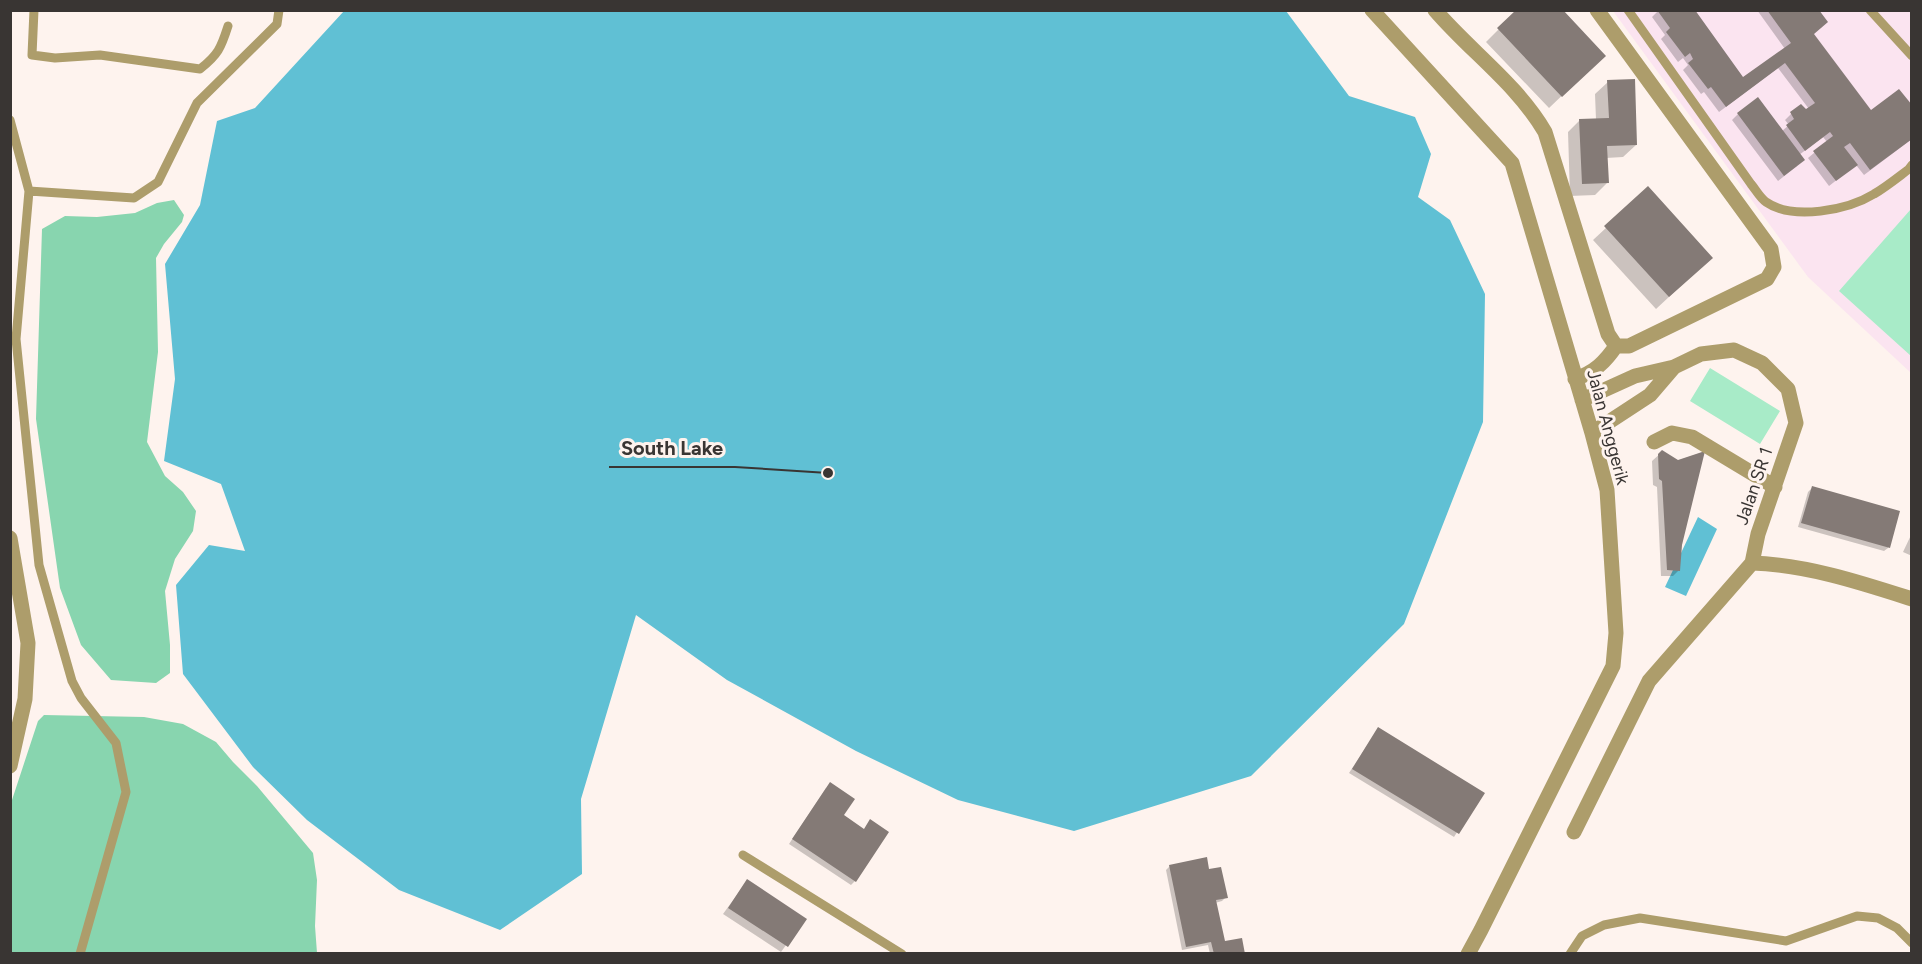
<svg xmlns="http://www.w3.org/2000/svg" width="1922" height="964" font-family="Figtree,sans-serif">
  <style>
    .education { fill: #fbe4f0 }
    .green { fill: #a8ebc8 }
    .forest { fill: #88d5af }
    .water { fill: #60c0d4 }
    .shadow { fill: #0003 }
    .building { fill: #847a76 }
    .lines { fill: none; stroke-linecap: round; stroke-linejoin: round }
    .lane { stroke: #ad9d6b; stroke-width: 9 }
    .street { stroke: #ad9d6b; stroke-width: 15 }
    .labels { text-anchor: middle; dominant-baseline: central; stroke-width: 6; stroke-linejoin: round; paint-order: stroke }
    .street-label { font-size: 18px; fill: #393533; stroke: #fef3ee }
    .leader { fill: none; stroke: #393533; stroke-width: 2 }
    .callout-dot { fill: #393533; stroke: #fef3ee; stroke-width: 2 }
    .callout-label { font-size: 20px; text-anchor: middle; font-weight: bold; fill: #393533; stroke: #fef3ee; stroke-width: 6; stroke-linejoin: round; paint-order: stroke }
  </style>
  <rect width="100%" height="100%" fill="#fef3ee"/>
  <!-- education -->
  <path class="education" d="M1613 11H1911V373L1808 277Z"/>
  <!-- green -->
  <path class="green" d="M1911 209V356L1839 291Z
    M1710 368 1780 411 1760 444 1690 401Z"/>
  <!-- forest -->
  <path class="forest" d="M174 200 184 215 182 222 164 244 156 258 158 352 147 442 165 476 183 492 196 511 193 531 175 559 165 591 170 645V673L156 683 111 680 81 645 60 588 36 419 42 229 65 216 97 217 135 213 157 203Z
    M44 715 144 717 183 724 216 742 233 762 257 786 313 853 317 880 315 926 317 953 11 954V803L38 721Z"/>
  <!-- water -->
  <path class="water" d="M344 11H1286L1349 96 1415 117 1431 154 1418 197 1450 220 1485 294 1483 422 1404 624 1251 776 1074 831 958 800 856 751 727 680 636 615 581 799 582 874 500 930 399 890 307 820 253 767 183 674 176 585 209 545 245 551 221 484 164 461 175 379 165 264 200 205 217 121 255 108Z
    M1698 517 1717 529 1686 596 1665 587Z"/>
  <!-- shadow -->
  <path class="shadow" d="M1518 10 1591 68 1549 108 1486 42Z
    M1659 10 1743 79 1785 49 1757 10H1818L1812 35 1871 113 1912 139 1864 175 1856 165 1829 186 1808 158 1827 142 1823 137 1799 155 1797 166 1778 181 1732 120 1738 114 1782 131 1789 125 1785 120 1791 114 1801 106 1805 111 1809 109 1778 68 1719 112 1704 92 1701 94 1683 70 1688 65 1683 58 1678 62 1661 39 1665 35 1652 17Z
    M1608 82 1636 145 1623 157 1606 158 1607 183 1595 195 1570 196 1568 132 1580 120H1596L1595 94Z
    M1648 189 1698 270 1656 309 1593 240Z
    M1662 452 1678 461 1681 545 1679 570 1673 576H1661L1657 487 1653 485 1652 461Z
    M1812 488 1898 512 1888 548 1884 551 1798 527 1808 492Z
    M1912 533V556L1903 552Z
    M1378 729 1482 793 1454 837 1349 773Z
    M826 788 841 816 855 881 851 885 789 844Z
    M1170 866 1208 871 1226 897 1222 901 1215 903 1223 943 1244 954H1210L1208 945 1182 950 1166 870Z
    M747 881 805 919 781 952 723 914Z"/>
  <!-- building -->
  <path class="building" d="M1516 10H1563L1606 56 1562 97 1497 28Z
    M1657 10H1695L1743 77 1791 43 1767 10H1819L1828 22 1814 34 1871 110 1899 89 1912 105V139L1870 170 1850 143 1844 147 1858 165 1836 181 1813 151 1833 136 1830 132 1805 151 1786 125 1794 119 1790 112 1801 104 1806 109 1815 103 1785 63 1726 107 1711 87 1708 89 1688 63 1693 59 1690 53 1685 57 1666 32 1670 28Z
    M1635 79 1637 145 1607 146 1609 183 1582 184 1579 119 1609 118 1607 80Z
    M1758 97 1805 160 1784 176 1737 113Z
    M1648 186 1713 258 1669 297 1604 226Z
    M1662 450 1678 460 1705 451 1682 545 1680 571 1667 570 1662 481 1659 479 1658 454Z
    M1812 486 1900 511 1890 548 1801 523Z
    M1378 727 1485 793 1459 834 1352 769Z
    M830 782 855 799 844 815 864 829 870 819 889 832 856 882 792 839Z
    M1207 857 1209 869 1221 867 1228 898 1216 900 1225 941 1242 938 1245 954H1214L1211 942 1186 947 1169 865Z
    M747 879 807 919 788 947 728 908Z"/>
  <g class="lines">
    <!-- lane -->
    <path class="lane" d="M34 10 32 55 55 58 100 55 200 69C218 55 221 48 228 26
      M1628 10 1751 184C1756 190 1760 198 1766 202 1793 221 1848 210 1874 194 1886 187 1897 178 1909 169L1912 165
      M1870 10 1912 56
      M10 120 29 191 16 339 39 565 72 681 81 698 116 743 126 792 80 954
      M29 191 134 198 158 182 197 103 277 24 279 10
      M743 855 902 954
      M1570 954 1582 936 1604 925 1640 918 1786 941 1857 916 1878 918 1897 928 1912 943"/>
    <!-- street -->
    <path class="street" d="M1372 10 1512 163 1592 433 1607 490 1616 633 1613 666 1481 930 1468 954
      M1435 10C1471 52 1517 84 1545 132L1608 334 1616 346H1629L1767 279 1774 267 1771 249 1597 10
      M1575 379C1595 372 1605 362 1616 346
      M1582 400 1635 376 1674 367 1701 354 1734 350 1762 363 1788 389 1796 423 1758 534 1752 563C1807 565 1859 582 1912 599
      M1592 433 1650 395 1674 367
      M1654 442 1672 433 1692 437 1775 487
      M10 538 28 643 25 699 10 766
      M1574 832 1649 681 1752 563"/>
  </g>
  <g class="labels">
    <!-- street labels -->
    <g class="street-label">
      <text transform="translate(1608 427) rotate(75)">Jalan Anggerik</text>
      <text transform="translate(1754 486) rotate(-71)">Jalan SR 1</text>
    </g>
  </g>
  <!-- callouts -->
  <path class="leader" d="M828 473L735 467H609"/>
  <circle class="callout-dot" cx="828" cy="473" r="6"/>
  <g class="callout-label">
    <text x="672" y="455">South Lake</text>
  </g>
  <!-- border -->
  <rect width="1922" height="964" fill="none" stroke="#393533" stroke-width="24"/>
</svg>
